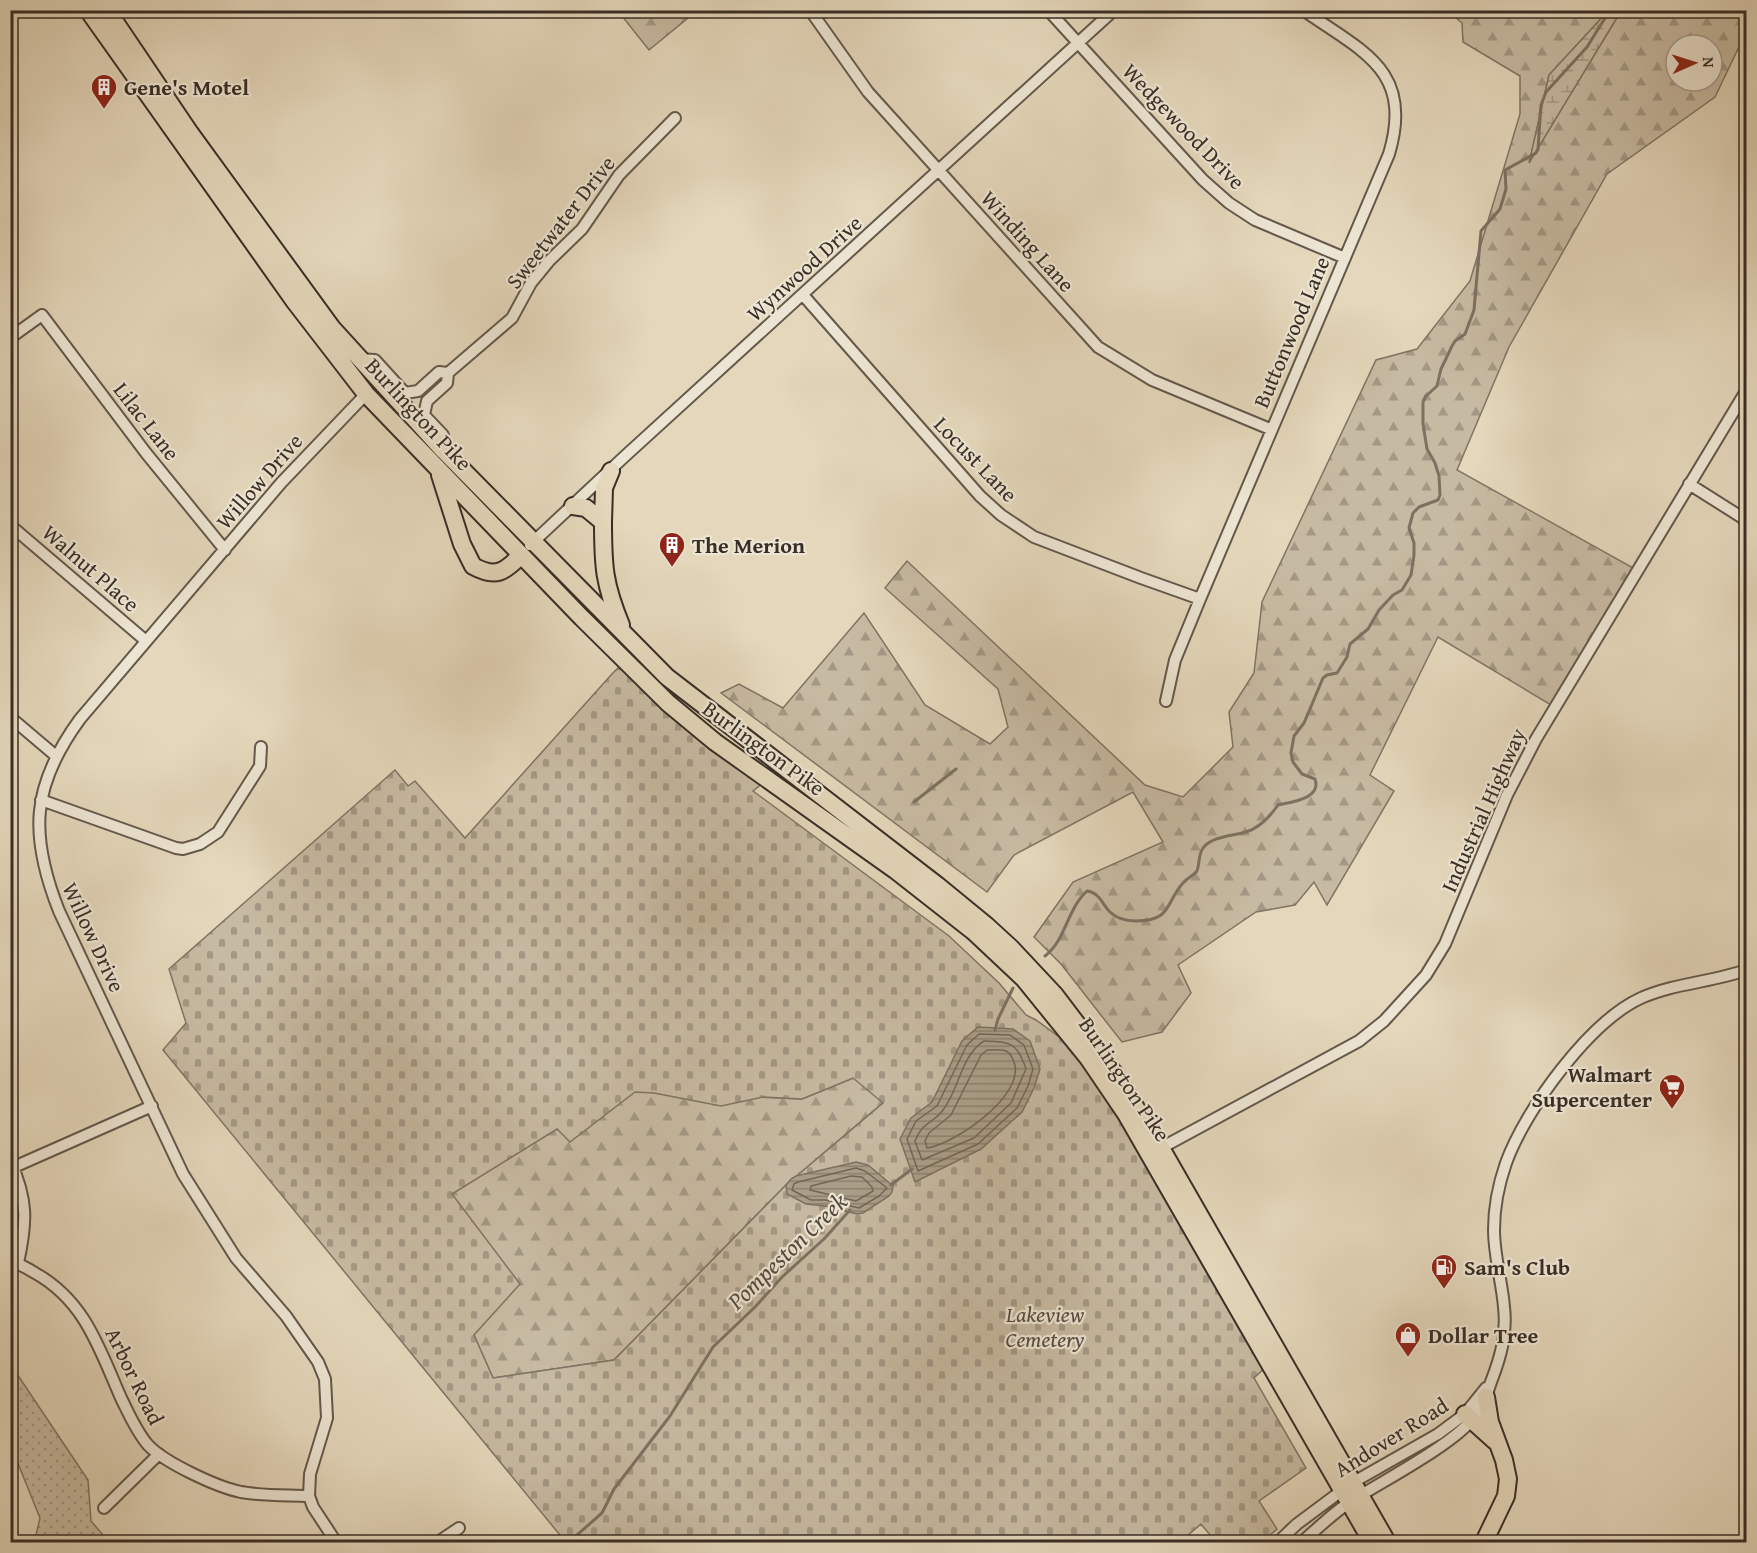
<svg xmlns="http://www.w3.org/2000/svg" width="1757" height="1553" font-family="'Gentium Book Plus',serif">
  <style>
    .grass { fill: url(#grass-dots); stroke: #807464; stroke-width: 1.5 }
    .forest { fill: url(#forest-firs); stroke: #807464; stroke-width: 1.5; fill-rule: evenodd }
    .wetland { fill: url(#wetland-marsh); stroke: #807464; stroke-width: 1.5 }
    .cemetery { fill: url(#cemetery-stones); stroke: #807464; stroke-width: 1.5; fill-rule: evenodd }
    .water { fill: url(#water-rules); stroke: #7d7161; stroke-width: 1.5 }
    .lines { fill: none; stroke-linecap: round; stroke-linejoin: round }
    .shore { stroke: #726657; stroke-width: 1.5 }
    .stream { stroke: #7d7161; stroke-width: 3 }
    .minor-casing { stroke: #64584b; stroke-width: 14 }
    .trunk-casing { stroke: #392e26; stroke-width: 20 }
    .minor { stroke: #ede5d3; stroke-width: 10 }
    .trunk { stroke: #e4d7bb; stroke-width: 16 }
    .labels { text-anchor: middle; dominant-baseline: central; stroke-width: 4.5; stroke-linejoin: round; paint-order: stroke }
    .poi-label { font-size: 22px; font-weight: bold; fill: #392e26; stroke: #ede5d3; text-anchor: start }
    .street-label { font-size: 22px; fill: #392e26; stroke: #ede5d3 }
    .park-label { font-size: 22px; font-style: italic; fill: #554a3f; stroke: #ede5d3 }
    .water-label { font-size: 24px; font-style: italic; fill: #554a3e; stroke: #ede5d3 }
  </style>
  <defs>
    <pattern id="grass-dots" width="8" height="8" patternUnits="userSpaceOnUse" patternTransform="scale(1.5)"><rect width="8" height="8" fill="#c7baa2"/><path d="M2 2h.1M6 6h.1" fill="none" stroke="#a39884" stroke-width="1.8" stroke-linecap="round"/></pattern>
    <pattern id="forest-firs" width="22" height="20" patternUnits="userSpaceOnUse" patternTransform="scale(1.5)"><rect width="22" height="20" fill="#c7baa2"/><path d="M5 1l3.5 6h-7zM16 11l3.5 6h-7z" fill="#a39884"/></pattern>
    <pattern id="wetland-marsh" width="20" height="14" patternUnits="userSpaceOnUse" patternTransform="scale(1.5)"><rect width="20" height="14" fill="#c7baa2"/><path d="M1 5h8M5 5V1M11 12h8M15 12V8" fill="none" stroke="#a39884"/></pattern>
    <pattern id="cemetery-stones" width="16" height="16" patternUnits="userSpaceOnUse" patternTransform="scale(1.5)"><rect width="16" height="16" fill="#c7baa2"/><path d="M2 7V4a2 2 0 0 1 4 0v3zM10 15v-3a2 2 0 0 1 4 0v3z" fill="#a39884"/></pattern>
    <pattern id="water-rules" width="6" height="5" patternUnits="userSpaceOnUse" patternTransform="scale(1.5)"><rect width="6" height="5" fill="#aa9e88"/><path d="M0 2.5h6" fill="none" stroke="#8b816f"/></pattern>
  </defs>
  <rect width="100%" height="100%" fill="#e4d7bb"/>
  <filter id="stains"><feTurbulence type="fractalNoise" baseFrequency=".00333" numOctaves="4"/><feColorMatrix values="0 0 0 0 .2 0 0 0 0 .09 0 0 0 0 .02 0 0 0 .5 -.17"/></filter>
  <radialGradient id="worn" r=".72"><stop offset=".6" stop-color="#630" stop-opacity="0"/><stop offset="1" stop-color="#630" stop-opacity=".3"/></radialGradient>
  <!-- grass -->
  <path class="grass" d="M11 1365 88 1480 91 1521 109 1542H25V1540L36 1535 40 1518 19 1466 11 1451Z"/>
  <!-- forest -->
  <path class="forest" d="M692 10 694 13 649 50 618 11Z
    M1448 11H1608L1549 75 1530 160 1621 11H1746V32L1715 97 1607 174 1509 347 1457 470 1635 569 1551 705 1438 637 1370 775 1394 791 1327 905 1314 882 1295 905 1256 912 1178 965 1191 993 1162 1032 1122 1042 1061 964 1034 937 1073 882 1163 842 1133 792 1014 855 987 892 721 693 739 684 783 708 864 613 925 705 990 744 1008 727 998 689 885 588 907 561 1145 785 1183 797 1233 747 1229 712 1254 673 1262 602 1376 360 1417 349 1470 281 1520 114V76L1463 42 1462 23ZM1676 45H1712V81H1676Z
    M863 1074 892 1095 786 1185 614 1360 493 1378 474 1335 451 1194 618 1091 802 1099Z"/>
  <!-- wetland -->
  <path class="wetland" d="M1608 11H1621L1529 163 1549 75Z"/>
  <!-- cemetery -->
  <path class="cemetery" d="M625 661 768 779 753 791 949 936 999 983 1026 1015 1036 1020 1088 1058 1270 1363 1254 1378 1306 1468 1259 1501 1277 1529 1262 1542H1216L1201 1524 1180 1542H660L658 1541 656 1542H561L564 1540 163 1050 186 1023 169 969 395 770 408 786 415 781 465 838 611 675ZM853 1078 883 1103 786 1185 614 1360 493 1378 474 1335 520 1284 452 1194 557 1129 570 1142 635 1092 654 1093 721 1106 763 1097 802 1099Z"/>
  <!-- water -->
  <path class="water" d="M978 1027 1013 1029 1030 1041 1040 1069 1034 1088 1022 1112 981 1149 915 1182 900 1139 911 1118 932 1102 962 1041Z
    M856 1162 868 1165 893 1186 892 1192 889 1196 863 1213 857 1214 825 1206 806 1204 787 1194 786 1185 791 1179 796 1176Z"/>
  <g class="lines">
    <!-- shore -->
    <path class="shore" d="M979 1034 1010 1035 1024 1045 1033 1069 1028 1086 1017 1108 978 1144 918 1171 907 1139 916 1121 937 1106 967 1045Z
      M984 1041C1011 1042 1017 1042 1026 1069L1011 1103 974 1138 922 1160 915 1141C924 1120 933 1124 943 1110 959 1090 961 1055 984 1041Z
      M987 1050C992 1050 1001 1049 1006 1051 1011 1053 1012 1058 1014 1062 1026 1095 955 1144 927 1148L925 1141 929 1133 951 1115 981 1055Z
      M856 1168 865 1171 887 1188 879 1196 859 1208 826 1200H811L792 1190 794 1184 798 1182Z
      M851 1176 862 1177 872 1187 873 1191 856 1201 810 1190 811 1186Z"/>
    <!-- stream -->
    <path class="stream" d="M914 802 956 769
      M1045 956C1066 940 1067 909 1087 891 1099 892 1102 904 1110 912 1117 919 1126 921 1136 921 1172 921 1165 903 1183 883 1187 878 1193 876 1197 871 1200 863 1198 855 1203 848 1212 836 1233 836 1246 832 1259 828 1271 815 1278 805 1291 802 1322 799 1315 779L1302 774 1293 762 1291 753 1294 736 1304 723 1323 678 1327 675 1337 673 1347 657 1350 644 1368 629 1379 610 1393 595 1402 590 1411 575 1414 555V543L1409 528 1413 513 1419 507 1438 500 1440 495 1439 476 1435 463 1427 449 1423 424V402L1426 396 1437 386 1441 369 1452 346 1455 341 1465 334 1474 310 1481 231 1500 209 1506 189 1505 170 1536 153 1538 149 1541 105 1546 92 1587 47 1610 10
      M995 1030 998 1019 1013 988
      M891 1185 912 1169
      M569 1542 602 1513 614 1489 670 1416 713 1347 755 1307 782 1277 824 1239 850 1210"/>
    <!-- minor casing -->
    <g class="minor-casing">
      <path id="minor" d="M810 10 868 92 1098 347 1152 380 1270 429
        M1048 10 1203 180 1229 203 1255 220 1345 258
        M803 295 980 496 1001 515 1034 537 1141 578 1200 599
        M10 338 42 315 146 453 225 550
        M358 359 375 360 405 393 418 391 439 372 448 373 512 318 531 283 549 261 582 229 619 175 675 118
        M444 451 443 435 424 415 427 401 447 383 448 373
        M1689 484 1746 520
        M10 525 146 641
        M530 545 624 457 1114 10
        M1166 701 1175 660 1200 599 1389 154C1414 70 1363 52 1303 10
        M10 717 56 756
        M41 800 176 848 183 849 200 844 218 832 260 766 261 747
        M1161 1148 1359 1041 1384 1021 1426 975 1445 944 1507 795 1536 739 1746 391
        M10 1160C28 1200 27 1222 18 1263
        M14 1167 152 1106
        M10 1261C20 1264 27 1268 35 1273 85 1301 99 1348 121 1398 129 1414 136 1431 148 1445 165 1463 217 1487 241 1492 263 1496 287 1495 309 1496
        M104 1508 159 1454
        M336 1542 313 1507 309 1496 310 1474 327 1418 325 1379 318 1362 286 1316 236 1258 183 1174 59 911C29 835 31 786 80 719L281 483 366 394
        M438 1542 459 1528
        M1278 1542 1297 1524 1352 1483 1438 1434 1465 1414 1486 1388
        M1302 1542C1317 1529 1333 1513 1350 1502 1385 1479 1463 1441 1482 1407 1486 1399 1488 1390 1491 1382 1501 1356 1507 1334 1504 1307 1502 1282 1494 1256 1494 1230 1494 1209 1499 1183 1506 1163 1525 1110 1589 1022 1641 998 1675 983 1713 982 1746 970"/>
    </g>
    <!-- trunk casing -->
    <g class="trunk-casing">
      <path id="trunk" d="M88 10 295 302 366 394 582 618 668 703 715 742 895 870 974 932 1024 979 1088 1058 1126 1114 1372 1542
        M107 10 190 133 332 328 444 451 667 677 937 885 987 926 1011 948 1055 995 1114 1073 1161 1148 1387 1542
        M440 475 462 544 473 566C495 578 504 573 521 555
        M573 506 586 508 603 522C603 566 604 584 621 625
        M603 522 604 488 611 471
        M1465 1414 1495 1441
        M1484 1542 1506 1496 1508 1479 1504 1460 1490 1422 1486 1397"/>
    </g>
    <!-- minor -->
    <use href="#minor" class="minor"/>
    <!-- trunk -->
    <use href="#trunk" class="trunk"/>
  </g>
  <!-- icons -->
  <defs>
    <g id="building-pin" transform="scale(1.35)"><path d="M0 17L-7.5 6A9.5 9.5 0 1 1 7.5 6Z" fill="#8f2418" stroke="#ede5d3"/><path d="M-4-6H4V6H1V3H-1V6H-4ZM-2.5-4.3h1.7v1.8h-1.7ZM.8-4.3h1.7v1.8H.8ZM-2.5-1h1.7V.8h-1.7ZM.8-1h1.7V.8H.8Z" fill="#fff"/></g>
    <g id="supermarket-pin" transform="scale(1.35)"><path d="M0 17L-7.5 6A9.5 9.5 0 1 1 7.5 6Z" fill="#8f2418" stroke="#ede5d3"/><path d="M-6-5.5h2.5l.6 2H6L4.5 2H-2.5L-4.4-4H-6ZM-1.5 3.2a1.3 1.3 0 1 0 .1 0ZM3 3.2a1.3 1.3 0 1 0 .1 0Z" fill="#fff"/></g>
    <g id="fuel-pin" transform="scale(1.35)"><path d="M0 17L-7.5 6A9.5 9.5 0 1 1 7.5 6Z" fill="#8f2418" stroke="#ede5d3"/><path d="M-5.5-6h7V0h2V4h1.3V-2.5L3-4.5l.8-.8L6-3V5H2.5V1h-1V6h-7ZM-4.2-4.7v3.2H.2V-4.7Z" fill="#fff"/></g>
    <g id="shop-pin" transform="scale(1.35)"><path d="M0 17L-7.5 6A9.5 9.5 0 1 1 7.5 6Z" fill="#8f2418" stroke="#ede5d3"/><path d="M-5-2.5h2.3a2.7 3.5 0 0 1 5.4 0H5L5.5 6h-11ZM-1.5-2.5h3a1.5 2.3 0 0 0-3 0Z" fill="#fff"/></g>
  </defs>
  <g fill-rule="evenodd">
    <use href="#building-pin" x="104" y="87"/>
    <use href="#building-pin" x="672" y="545"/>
    <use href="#supermarket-pin" x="1672" y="1087"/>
    <use href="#fuel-pin" x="1444" y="1267"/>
    <use href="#shop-pin" x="1408" y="1335"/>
  </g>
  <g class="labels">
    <!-- poi labels -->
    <g class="poi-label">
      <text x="124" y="87">Gene's Motel</text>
      <text x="692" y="545">The Merion</text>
      <text x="1652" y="1074" text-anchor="end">Walmart<tspan x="1652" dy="25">Supercenter</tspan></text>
      <text x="1464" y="1267">Sam's Club</text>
      <text x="1428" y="1335">Dollar Tree</text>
    </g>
    <!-- street labels -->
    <g class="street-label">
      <text transform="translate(1184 126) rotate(46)">Wedgewood Drive</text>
      <text transform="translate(560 222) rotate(-52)">Sweetwater Drive</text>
      <text transform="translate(1028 241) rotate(48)">Winding Lane</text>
      <text transform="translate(804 268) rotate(-42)">Wynwood Drive</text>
      <text transform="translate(1291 332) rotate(-67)">Buttonwood Lane</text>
      <text transform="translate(419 414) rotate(47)">Burlington Pike</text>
      <text transform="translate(147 421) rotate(52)">Lilac Lane</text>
      <text transform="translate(976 459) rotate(46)">Locust Lane</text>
      <text transform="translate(259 481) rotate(-49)">Willow Drive</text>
      <text transform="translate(91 568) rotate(41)">Walnut Place</text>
      <text transform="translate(764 748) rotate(36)">Burlington Pike</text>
      <text transform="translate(1483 810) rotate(-66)">Industrial Highway</text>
      <text transform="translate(94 937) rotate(65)">Willow Drive</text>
      <text transform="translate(1125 1079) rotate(56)">Burlington Pike</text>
      <text transform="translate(135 1376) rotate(64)">Arbor Road</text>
      <text transform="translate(1391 1437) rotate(-32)">Andover Road</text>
    </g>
    <!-- park labels -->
    <g class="park-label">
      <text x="1045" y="1314">Lakeview<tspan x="1045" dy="25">Cemetery</tspan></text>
    </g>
    <!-- water labels -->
    <g class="water-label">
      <text transform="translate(787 1251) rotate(-44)">Pompeston Creek</text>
    </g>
  </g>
  <!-- margin -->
  <rect width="1757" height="1553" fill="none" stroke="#e4d7bb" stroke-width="36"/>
  <rect x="12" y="12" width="1733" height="1529" fill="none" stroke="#392e26" stroke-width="3"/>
  <rect x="18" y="18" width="1721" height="1517" fill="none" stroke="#392e26" stroke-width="1.5"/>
  <!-- north arrow -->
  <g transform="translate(1694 63) rotate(87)"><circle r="28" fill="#ede5d3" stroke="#a59c8e" stroke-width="1.5"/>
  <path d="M0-4.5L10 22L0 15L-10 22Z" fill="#8f2418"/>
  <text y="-9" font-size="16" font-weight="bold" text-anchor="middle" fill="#392e26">N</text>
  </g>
  <rect width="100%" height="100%" filter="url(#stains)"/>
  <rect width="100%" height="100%" fill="url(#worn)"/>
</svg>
